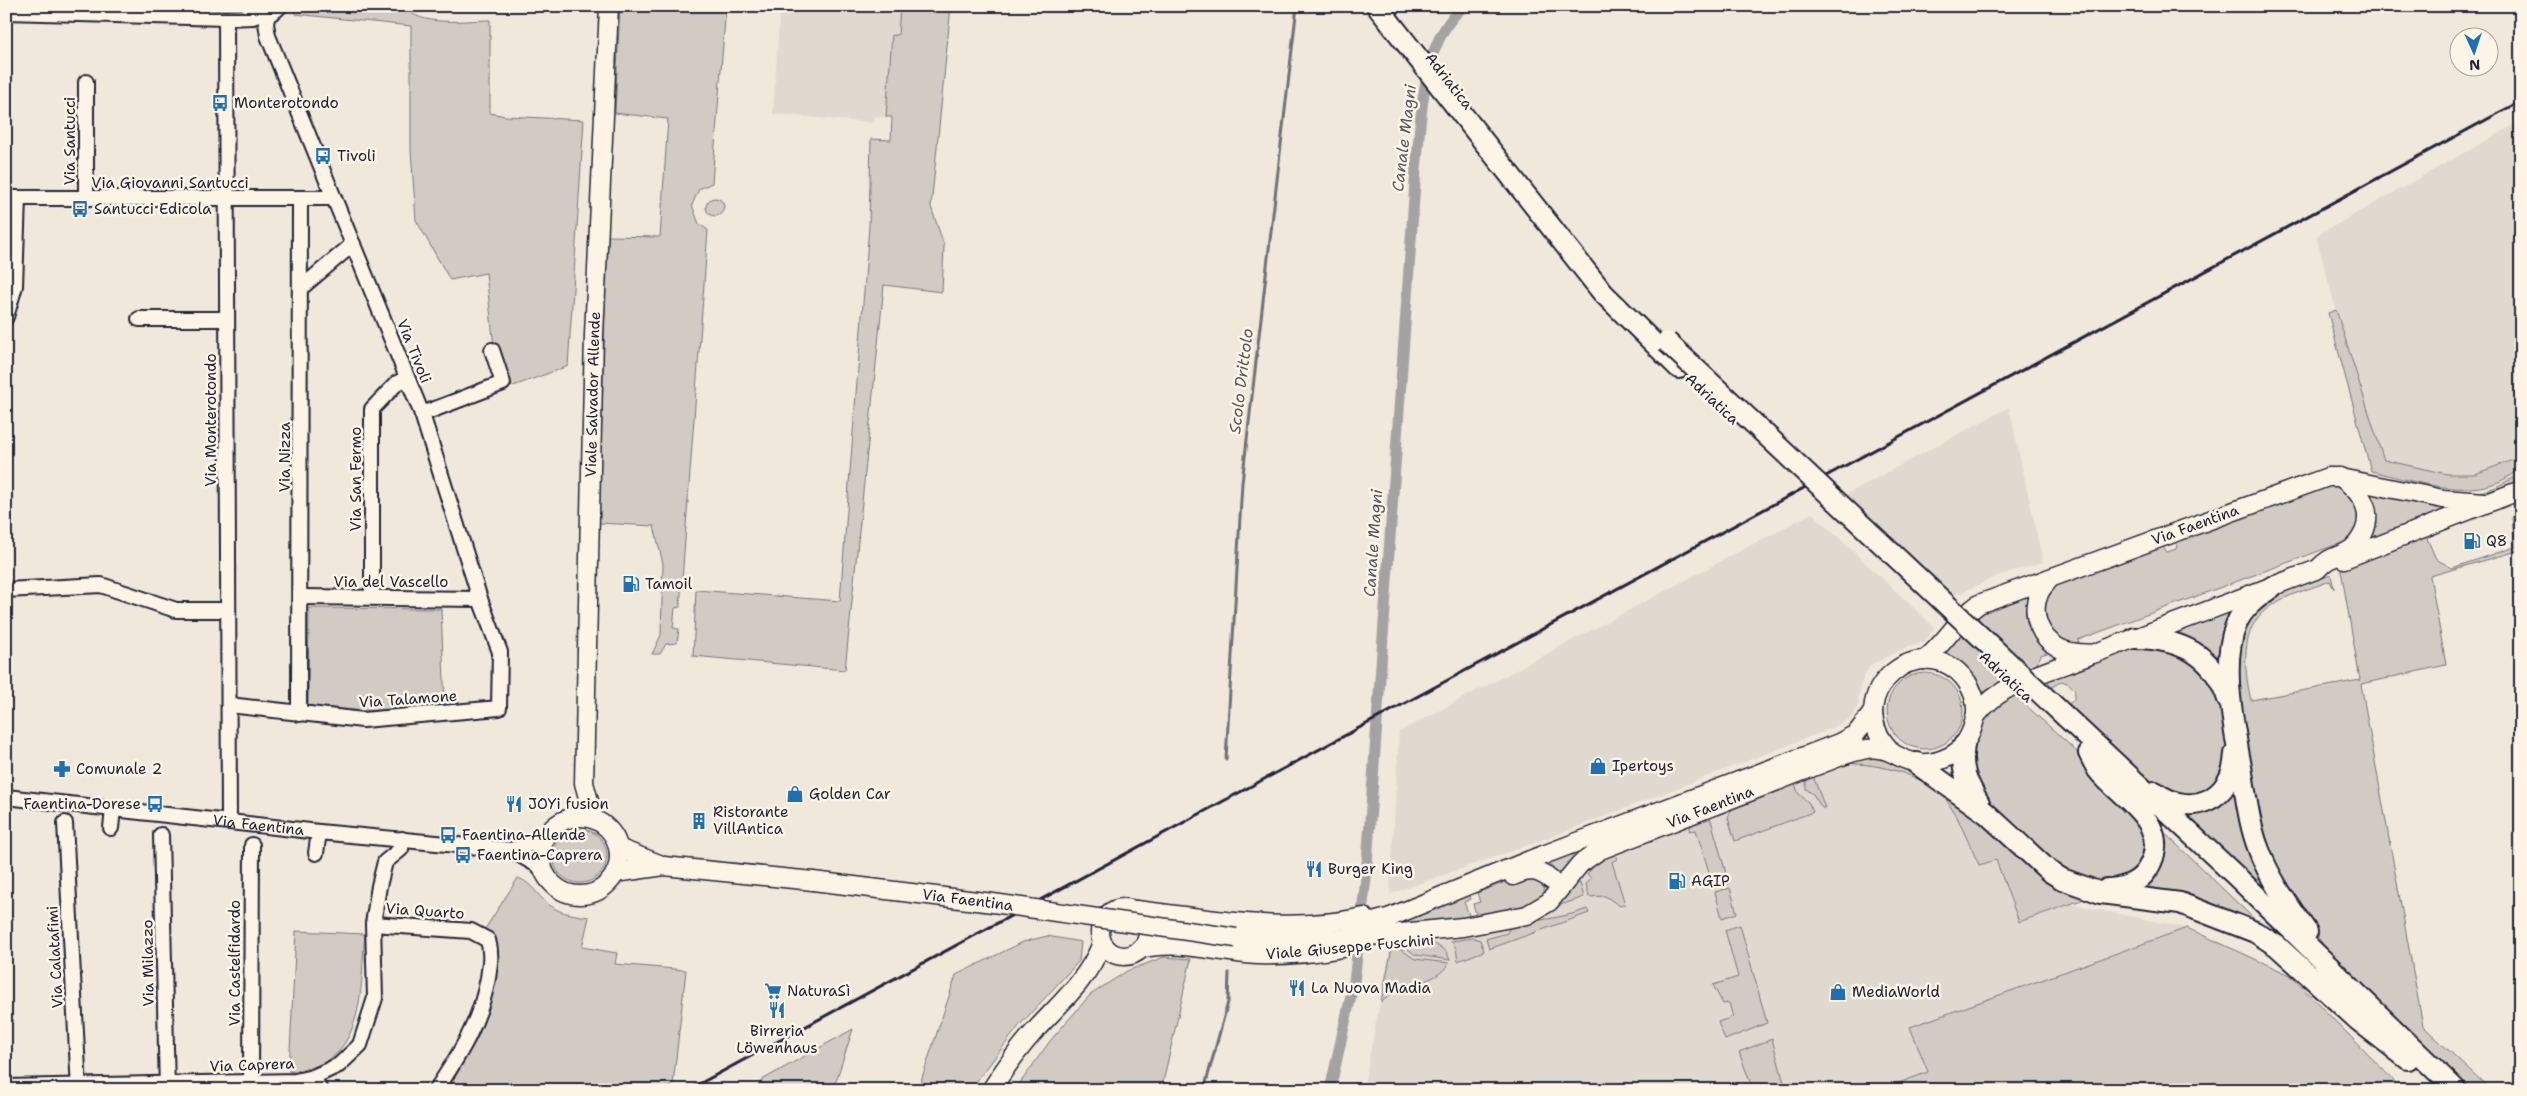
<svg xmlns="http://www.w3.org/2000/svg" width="2527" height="1096" font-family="'Shantell Sans',sans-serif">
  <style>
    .built { fill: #e0d9cf }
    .green { fill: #d1cbc3; stroke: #7a767f }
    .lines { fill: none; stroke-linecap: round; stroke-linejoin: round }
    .stream { stroke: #716f79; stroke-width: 3 }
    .canal { stroke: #a6a2a2; stroke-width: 11 }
    .minor-casing { stroke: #22223b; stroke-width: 18 }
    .major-casing { stroke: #22223b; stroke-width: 21 }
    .highway-casing { stroke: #22223b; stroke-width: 24 }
    .minor { stroke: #fcf5e5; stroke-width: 14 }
    .major { stroke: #fcf5e5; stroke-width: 18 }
    .highway { stroke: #fcf5e5; stroke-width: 20 }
    .rail { stroke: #22223b; stroke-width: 3 }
    .major-bridge-casing { stroke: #22223b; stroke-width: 21; stroke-linecap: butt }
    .highway-bridge-casing { stroke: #22223b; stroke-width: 24; stroke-linecap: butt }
    .major-bridge { stroke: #fcf5e5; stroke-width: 18 }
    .highway-bridge { stroke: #fcf5e5; stroke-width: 20 }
    .labels { text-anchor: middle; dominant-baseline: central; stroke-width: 5; stroke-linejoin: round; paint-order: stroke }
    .street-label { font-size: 15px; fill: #22223b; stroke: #fcf5e5 }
    .poi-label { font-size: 15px; fill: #22223b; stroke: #fcf5e5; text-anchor: start }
    .water-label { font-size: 16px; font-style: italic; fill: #575564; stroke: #fcf5e5 }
  </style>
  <rect width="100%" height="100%" fill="#efe8db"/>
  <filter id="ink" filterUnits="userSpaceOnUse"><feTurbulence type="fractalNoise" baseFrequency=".02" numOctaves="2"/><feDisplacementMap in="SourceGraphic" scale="10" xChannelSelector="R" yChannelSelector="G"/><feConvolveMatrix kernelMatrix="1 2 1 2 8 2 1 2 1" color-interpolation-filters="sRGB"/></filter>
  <g filter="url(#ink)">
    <!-- built -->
    <path class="built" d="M780 6H900L892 117 874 116 873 123 773 114Z
      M2521 121V523L2500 465 2475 474H2447L2383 460 2336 310 2316 236Z
      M2009 407 2043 562 2000 575 1951 597 1845 495Z
      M1812 513 1934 627 1925 642 1905 648 1870 665 1860 686 1858 706 1850 719 1827 730 1556 835 1390 894 1399 732Z
      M1843 763 1875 764 1902 771 1947 795 1945 798 1957 817 1979 865 1996 860 2019 922 2072 904 2187 928 1911 1027 1928 1072 1880 1090H1363L1391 945 1431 943 1496 932 1550 909 1579 871 1612 848Z"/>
    <!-- green -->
    <path class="green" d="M295 6H404C419 28 467 20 490 20V113L505 116 584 120 568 366 508 388 494 347 486 273 450 280 416 220 411 150V26L295 14Z
      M620 6H726L712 183 699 189 692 205 699 224 708 230 680 607 675 608 673 628 679 629 677 643 666 644 660 654H652L661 635 663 564 654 526 599 523 607 236 660 237 668 119 615 113Z
      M900 6H951L931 207 944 245 942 292 884 285 845 670 693 656 696 590 840 601 869 226 871 139 891 140 892 117H886L892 35H898Z
      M706 207a9 9 0 1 1 18 0a9 9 0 1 1-18 0Z
      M2336 310 2384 460 2447 474H2475L2521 457V469C2511 474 2504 481 2493 484 2454 496 2410 480 2371 471L2328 313Z
      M2333 468C2381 472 2429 500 2478 492 2494 490 2506 481 2521 474V480L2484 493 2451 495 2335 470 2310 476 2215 510 2216 507 2310 473Z
      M2320 485H2338L2358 500 2359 533 2340 548 2338 544 2078 640 2079 645H2068L2043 626V599L2056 583 2160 544 2167 552 2176 549 2179 537Z
      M2361 487 2460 508 2364 544Z
      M2521 497V515L2518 517 2521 523V550L2430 576 2446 665 2361 684 2423 1026 2491 1090H2468L2331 955 2299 912 2262 842 2236 696 2241 629 2267 598 2331 575 2334 589 2330 581C2310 589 2285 595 2269 607 2239 628 2244 670 2251 700L2360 680 2341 570 2342 568 2426 536 2436 559 2452 568 2515 547 2512 517 2518 515 2512 500Z
      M2035 591 2053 651 2041 655 2035 668 2008 677 1979 695 1940 656 1975 614Z
      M309 608 441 609 445 705 367 711 308 706Z
      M2233 608 2220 663 2195 642 2173 632Z
      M2155 644 2197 661 2223 701 2230 767 2207 796 2164 792 2067 706 2074 699 2075 691 2069 684 2062 681 2052 687 2049 685 2048 680C2076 664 2122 647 2155 644Z
      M1887 711a38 38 0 1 1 76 0a38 38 0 1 1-76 0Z
      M2010 691 2073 748 2093 772 2137 814 2151 843 2139 873 2110 885 2070 876 2005 824 1974 786 1971 747 1983 715Z
      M1880 755 1935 781 2055 884 2071 893 2090 897 2019 922 1996 860 1979 865 1957 817 1945 798 1947 795C1909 772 1887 765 1843 763Z
      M1812 773 1825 808H1822L1813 794 1806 789V778Z
      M2237 781 2285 914 2172 808Z
      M1795 783 1798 793 1809 803 1813 812 1735 841 1728 818 1732 808Z
      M1709 813 1729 884 1714 888 1696 830 1689 831 1692 822Z
      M2152 821 2272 936 2133 892 2141 882Z
      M553 856a27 27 0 1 1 54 0a27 27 0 1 1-54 0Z
      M1596 842 1567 865 1558 879 1553 868 1545 861Z
      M1615 853 1617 859 1612 862 1625 904 1620 906 1605 896 1589 897 1586 884 1591 878 1587 874 1595 865 1597 859Z
      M1518 877 1543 881 1544 896 1530 904 1477 918 1473 904 1480 902 1477 893Z
      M518 878C533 883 538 898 551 906 561 914 577 915 589 917L582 947 617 953 615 964 686 970 673 1085 664 1090H448L478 1037 490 1002 497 963 483 932Z
      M1580 883 1584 897 1555 907 1566 889Z
      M1730 888 1737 913 1722 918 1715 892Z
      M1468 893 1471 899 1464 902 1471 920 1391 927 1389 923Z
      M1587 909 1589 913 1489 949 1486 939 1507 933 1510 927C1536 919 1562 919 1587 909Z
      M1740 925 1767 1023 1725 1040 1718 1022 1733 1017 1729 1003 1723 1004 1713 985 1738 977 1725 930Z
      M2187 928 2290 975 2403 1090H1880L1928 1072 1910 1027Z
      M296 931 365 934C361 972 365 1026 335 1055 323 1067 304 1069 289 1072Z
      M1047 936 1081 942 1079 961 1019 1026 970 1090H918L956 975 1023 942Z
      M1474 938 1480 940 1484 951 1458 961 1456 948 1451 941Z
      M1433 943 1446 951 1450 960 1416 955 1402 945Z
      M1392 948 1400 949 1415 959 1449 963C1436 986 1399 982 1381 1002Z
      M1164 957 1191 959 1163 1082 1187 1090H1015L1050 1041 1090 995 1127 971Z
      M853 1029 833 1090H755L762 1080Z
      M1772 1039 1786 1090H1753L1739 1052Z"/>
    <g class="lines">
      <!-- stream -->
      <path class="stream" d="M1226 759 1242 483 1297 6
        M1204 1090 1228 1002 1229 973"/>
      <!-- canal -->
      <path class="canal" d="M1330 1090 1354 982 1366 878 1416 169C1422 116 1420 43 1464 6"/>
      <!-- minor casing -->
      <g class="minor-casing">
        <g id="minor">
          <path d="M249 6C258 17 271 17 280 6"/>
          <path d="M6 12 226 18 253 17 261 14"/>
          <path d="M226 18 229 822"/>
          <path d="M6 198H333"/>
          <path d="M86 199V82"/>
          <path d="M301 288 353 244"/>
          <path d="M6 317 15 286 18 198"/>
          <path d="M139 319H227"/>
          <path d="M422 414 503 383 492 350"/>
          <path d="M6 590 101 585 176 610H228"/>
          <path d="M301 597 480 599"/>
          <path d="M372 597V409L397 383 407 378"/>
          <path d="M229 705 363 720 499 708 500 652 480 599 422 414 268 36 266 23 268 14"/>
          <path d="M299 714 300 199"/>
          <path id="s1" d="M6 797 319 832 511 850 545 840"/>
          <path d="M65 823 79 1090"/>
          <path d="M111 828 113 809"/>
          <path d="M161 835 167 1090"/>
          <path d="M511 850 544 869"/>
          <path d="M316 853 319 832"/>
          <path d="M373 924 471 931 488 940C492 954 490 964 488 978 480 1022 460 1054 436 1090"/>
          <path d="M313 1077 320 1090"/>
          <path d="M251 1082 252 845"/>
          <path d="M6 1087 295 1081 313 1077 339 1065 360 1045 375 998 373 924 379 886 385 862 401 849 402 839"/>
        </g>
      </g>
      <!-- major casing -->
      <g class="major-casing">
        <g id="major">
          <path d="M2328 477H2340C2359 490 2374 508 2364 532 2361 538 2356 546 2350 550 2337 558 2329 556 2318 569L2093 654C2082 653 2069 654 2059 648 2040 638 2030 614 2039 594 2041 588 2047 583 2050 578Z"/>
          <path d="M2345 479 2443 499 2484 502"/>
          <path d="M2344 559 2521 490"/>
          <path d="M1924 660C1945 644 1957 619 1979 604L2050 578"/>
          <path d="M1976 716C2002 681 2050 671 2088 656"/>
          <circle cx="580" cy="856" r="39"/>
          <path id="s2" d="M594 819 584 783 594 335 609 6"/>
          <path d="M618 848 659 864"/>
          <path d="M615 873 664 866 813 881"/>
          <path d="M1513 876C1528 869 1538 869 1551 880"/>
          <circle cx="1124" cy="932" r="24"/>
          <path d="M1136 910C1216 919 1283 934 1364 917"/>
          <path d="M1351 928 1388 918 1530 860 1839 743 1856 734 1873 712"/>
          <path id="s3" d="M1236 938 1272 941 1338 939 1463 927 1527 915 1549 902 1580 864 1600 850 1839 757C1852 753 1865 747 1879 749 1889 750 1895 755 1904 759 1918 765 1934 764 1948 757 1963 751 1972 734 1975 718 1978 706 1974 693 1967 682 1925 623 1835 694 1891 751"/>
          <path d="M1140 949C1180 939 1218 953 1258 955 1287 956 1315 953 1343 948"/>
          <path d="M991 1090C1003 1071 1017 1051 1032 1034 1058 1005 1088 980 1102 943"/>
        </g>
      </g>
      <!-- highway casing -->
      <g class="highway-casing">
        <path id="highway" d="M1377 6 1603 293 1679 368
          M2272 587C2258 597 2242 608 2236 625 2219 667 2236 735 2243 779 2247 803 2250 827 2259 850 2270 880 2289 906 2307 932
          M2135 638C2181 639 2213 654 2228 699
          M2066 717 2236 876 2456 1090
          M1964 745C1960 769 1967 783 1979 803
          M2089 753C2092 759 2095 765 2098 770 2120 799 2176 824 2147 870 2139 883 2122 889 2107 889
          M1916 763 1986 813 2049 871 2062 879 2101 893 2180 903 2255 932 2277 946 2358 1020 2408 1059
          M2155 792C2192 819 2233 799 2235 754"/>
      </g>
      <!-- minor -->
      <use href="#minor" class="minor"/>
      <!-- major -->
      <use href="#major" class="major"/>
      <!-- highway -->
      <use href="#highway" class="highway"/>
      <!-- rail -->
      <path class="rail" d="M688 1090 2521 101"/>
      <!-- major-bridge casing -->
      <g class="major-bridge-casing">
        <g id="major-bridge">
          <path id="s4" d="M813 881 993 903 1236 938"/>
        </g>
      </g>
      <!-- highway-bridge casing -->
      <g class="highway-bridge-casing">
        <path id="highway-bridge" d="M1667 342 2066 717"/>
      </g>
      <!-- major-bridge -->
      <use href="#major-bridge" class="major-bridge"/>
      <!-- highway-bridge -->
      <use href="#highway-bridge" class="highway-bridge"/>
    </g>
  </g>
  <!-- icons -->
  <defs>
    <g id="bus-bare" transform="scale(1.35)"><path d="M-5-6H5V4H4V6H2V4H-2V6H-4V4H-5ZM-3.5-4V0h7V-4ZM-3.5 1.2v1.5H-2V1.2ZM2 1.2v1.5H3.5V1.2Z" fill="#1f6fb2" stroke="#fcf5e5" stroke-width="2.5" paint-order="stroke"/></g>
    <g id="fuel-bare" transform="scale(1.35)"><path d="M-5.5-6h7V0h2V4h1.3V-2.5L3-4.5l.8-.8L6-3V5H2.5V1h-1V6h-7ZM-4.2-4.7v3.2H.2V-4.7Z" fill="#1f6fb2" stroke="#fcf5e5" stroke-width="2.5" paint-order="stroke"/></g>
    <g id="shop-bare" transform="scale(1.35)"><path d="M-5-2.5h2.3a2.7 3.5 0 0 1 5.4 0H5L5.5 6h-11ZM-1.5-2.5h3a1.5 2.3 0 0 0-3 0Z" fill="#1f6fb2" stroke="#fcf5e5" stroke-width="2.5" paint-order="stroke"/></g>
    <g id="pharmacy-bare" transform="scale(1.35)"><path d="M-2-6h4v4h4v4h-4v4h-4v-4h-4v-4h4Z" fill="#1f6fb2" stroke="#fcf5e5" stroke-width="2.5" paint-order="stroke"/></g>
    <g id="restaurant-bare" transform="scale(1.35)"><path d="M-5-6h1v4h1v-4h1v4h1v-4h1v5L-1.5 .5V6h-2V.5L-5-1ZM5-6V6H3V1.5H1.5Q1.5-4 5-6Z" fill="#1f6fb2" stroke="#fcf5e5" stroke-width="2.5" paint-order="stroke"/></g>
    <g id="building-bare" transform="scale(1.35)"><path d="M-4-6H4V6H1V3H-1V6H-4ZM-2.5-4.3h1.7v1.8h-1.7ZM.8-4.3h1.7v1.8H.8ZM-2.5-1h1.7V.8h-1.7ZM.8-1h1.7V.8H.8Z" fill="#1f6fb2" stroke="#fcf5e5" stroke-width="2.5" paint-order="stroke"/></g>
    <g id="supermarket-bare" transform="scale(1.35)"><path d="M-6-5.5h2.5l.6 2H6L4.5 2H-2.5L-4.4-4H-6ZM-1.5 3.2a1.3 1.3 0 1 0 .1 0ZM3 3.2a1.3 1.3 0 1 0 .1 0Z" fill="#1f6fb2" stroke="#fcf5e5" stroke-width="2.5" paint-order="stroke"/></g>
  </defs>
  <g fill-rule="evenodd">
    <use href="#bus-bare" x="220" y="103"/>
    <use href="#bus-bare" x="323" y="156"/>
    <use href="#bus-bare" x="80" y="209"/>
    <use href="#fuel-bare" x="2472" y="541"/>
    <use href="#fuel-bare" x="631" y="584"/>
    <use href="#shop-bare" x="1598" y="766"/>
    <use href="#pharmacy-bare" x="62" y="769"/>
    <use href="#shop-bare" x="795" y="794"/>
    <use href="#bus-bare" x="155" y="804"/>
    <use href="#restaurant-bare" x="514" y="804"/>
    <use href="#building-bare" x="699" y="821"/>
    <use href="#bus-bare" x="448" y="835"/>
    <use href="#bus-bare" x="463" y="855"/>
    <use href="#restaurant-bare" x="1314" y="869"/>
    <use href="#fuel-bare" x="1677" y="881"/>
    <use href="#restaurant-bare" x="1297" y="988"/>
    <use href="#supermarket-bare" x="773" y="991"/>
    <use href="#shop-bare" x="1838" y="992"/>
    <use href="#restaurant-bare" x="777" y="1010"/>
  </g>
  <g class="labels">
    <!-- street labels -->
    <g class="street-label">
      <text transform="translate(1449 81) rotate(52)">Adriatica</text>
      <text transform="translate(70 141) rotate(-90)">Via Santucci</text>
      <text x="170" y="183">Via Giovanni Santucci</text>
      <text transform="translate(414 351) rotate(68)">Via Tivoli</text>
      <text stroke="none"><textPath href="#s2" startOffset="426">Viale Salvador Allende</textPath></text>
      <text transform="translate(1712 399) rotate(43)">Adriatica</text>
      <text transform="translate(211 420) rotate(-90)">Via Monterotondo</text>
      <text transform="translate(285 457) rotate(-90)">Via Nizza</text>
      <text transform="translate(356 479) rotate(-90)">Via San Fermo</text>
      <text transform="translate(2195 525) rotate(-20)">Via Faentina</text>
      <text x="391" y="582">Via del Vascello</text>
      <text transform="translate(2006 677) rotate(43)">Adriatica</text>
      <text transform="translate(408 699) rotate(-4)">Via Talamone</text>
      <text stroke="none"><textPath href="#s3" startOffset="510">Via Faentina</textPath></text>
      <text stroke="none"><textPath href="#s1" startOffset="254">Via Faentina</textPath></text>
      <text stroke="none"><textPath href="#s4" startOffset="156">Via Faentina</textPath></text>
      <text transform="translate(425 911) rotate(4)">Via Quarto</text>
      <text transform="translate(1350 947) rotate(-5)">Viale Giuseppe Fuschini</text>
      <text transform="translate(55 957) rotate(-93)">Via Calatafimi</text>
      <text transform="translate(148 963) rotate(-91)">Via Milazzo</text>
      <text transform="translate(235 963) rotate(-90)">Via Castelfidardo</text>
      <text transform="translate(252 1065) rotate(-2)">Via Caprera</text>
    </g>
    <!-- poi labels -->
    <g class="poi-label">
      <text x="234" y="103">Monterotondo</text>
      <text x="337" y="156">Tivoli</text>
      <text x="94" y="209">Santucci Edicola</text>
      <text x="2486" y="541">Q8</text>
      <text x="645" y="584">Tamoil</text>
      <text x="1612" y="766">Ipertoys</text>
      <text x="76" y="769">Comunale 2</text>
      <text x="809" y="794">Golden Car</text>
      <text x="141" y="804" text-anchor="end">Faentina-Dorese</text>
      <text x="528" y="804">JOYi fusion</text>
      <text x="713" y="812">Ristorante<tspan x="713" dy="17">VillAntica</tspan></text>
      <text x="462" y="835">Faentina-Allende</text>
      <text x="477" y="855">Faentina-Caprera</text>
      <text x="1328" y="869">Burger King</text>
      <text x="1691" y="881">AGIP</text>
      <text x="1311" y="988">La Nuova Madia</text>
      <text x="787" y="991">NaturaSì</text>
      <text x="1852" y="992">MediaWorld</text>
      <text x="777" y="1031" text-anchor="middle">Birreria<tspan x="777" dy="17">Löwenhaus</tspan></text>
    </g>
    <!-- water labels -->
    <g class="water-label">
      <text transform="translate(1404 138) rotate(-83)">Canale Magni</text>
      <text transform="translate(1241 381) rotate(-83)">Scolo Drittolo</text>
      <text transform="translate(1373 543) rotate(-86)">Canale Magni</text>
    </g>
  </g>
  <!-- margin -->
  <rect width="2527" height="1096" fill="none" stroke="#fcf5e5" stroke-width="25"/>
  <rect x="12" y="12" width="2502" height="1071" fill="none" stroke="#22223b" stroke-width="2" filter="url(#ink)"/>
  <!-- north arrow -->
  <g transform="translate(2474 52) rotate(177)"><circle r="24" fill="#fcf5e5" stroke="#a5a1a1"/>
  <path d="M0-4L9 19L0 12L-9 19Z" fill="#1f6fb2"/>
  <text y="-8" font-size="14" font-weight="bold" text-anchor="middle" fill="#22223b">N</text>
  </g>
</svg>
